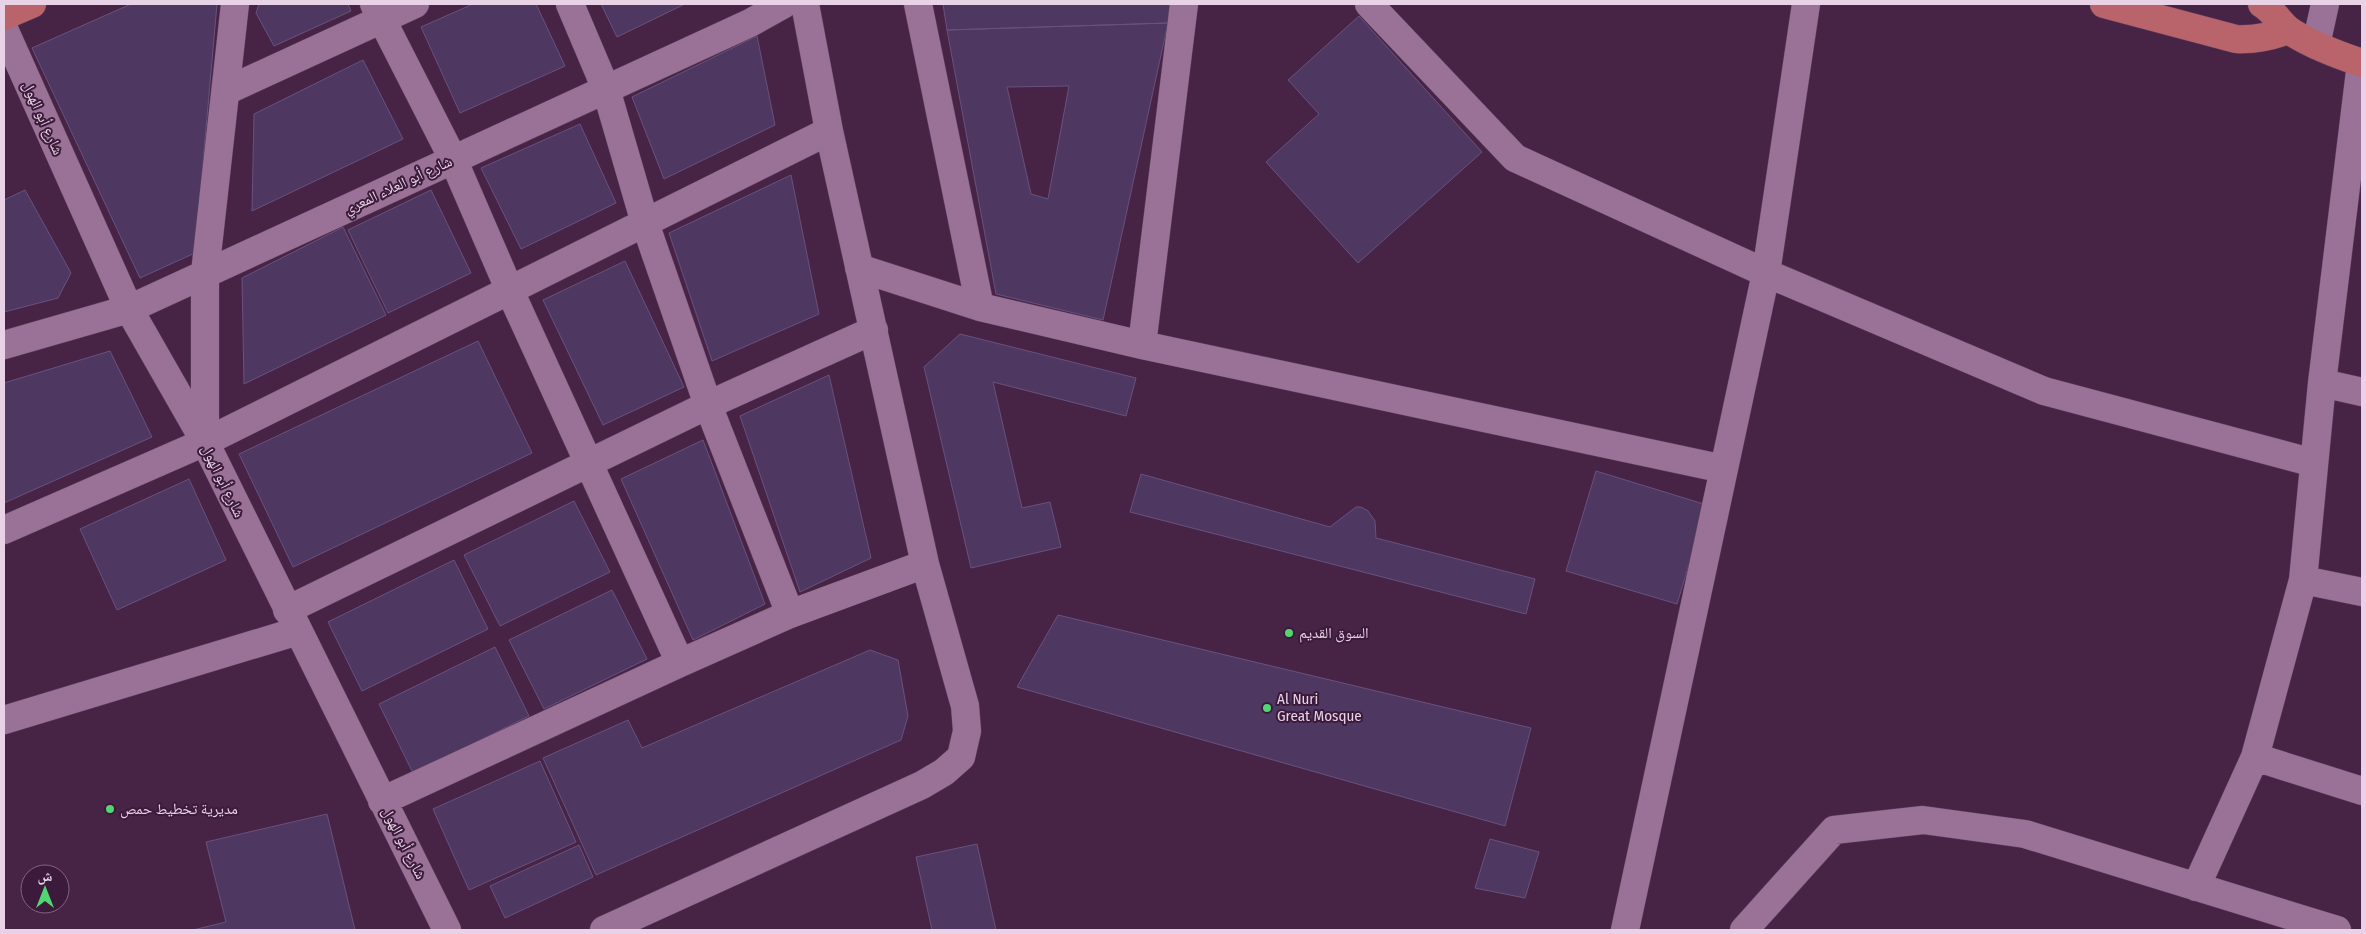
<svg xmlns="http://www.w3.org/2000/svg" width="2366" height="934" font-family="'Fira Sans Condensed','Noto Naskh Arabic',sans-serif">
  <style>
    .building { fill: #4e3761; stroke: #69527e; fill-rule: evenodd }
    .lines { fill: none; stroke-linecap: round; stroke-linejoin: round }
    .minor-casing { stroke: #61425f; stroke-width: 29 }
    .major-casing { stroke: #61425f; stroke-width: 29 }
    .minor { stroke: #9a7298; stroke-width: 28 }
    .major { stroke: #b9636b; stroke-width: 28 }
    .poi-dot { fill: #53d672; stroke: #3c1a3b; stroke-width: 2 }
    .labels { text-anchor: middle; dominant-baseline: central; stroke-width: 4; stroke-linejoin: round; paint-order: stroke }
    .street-label { font-size: 15px; fill: #e8d2e6; stroke: #3c1a3b }
    .poi-label { font-size: 15px; fill: #e8d2e6; stroke: #3c1a3b; text-anchor: start }
  </style>
  <rect width="100%" height="100%" fill="#472446"/>
  <!-- building -->
  <path class="building" d="M131 4H217L195 253 140 278 32 48Z
    M259 4H348L351 11 274 46 256 13Z
    M473 4H536L565 66 460 113 421 27Z
    M601 4H685L617 37Z
    M943 4H1170L1168 23 947 30Z
    M1359 16 1482 152 1358 263 1266 162 1319 114 1288 80Z
    M1168 23 1103 320 996 294 947 30ZM1069 86 1048 199 1031 194 1007 87Z
    M757 36 775 125 664 179 632 97Z
    M363 60 403 139 252 211 254 114Z
    M580 124 616 203 521 249 481 168Z
    M791 175 819 314 712 361 669 233Z
    M25 190 71 273 58 298 4 312V200Z
    M431 190 471 273 388 313 348 230Z
    M343 227 386 315 244 384 242 278Z
    M625 261 684 387 603 425 543 300Z
    M960 334 1136 378 1126 416 993 382 1022 508 1050 502 1061 547 971 568 924 367Z
    M478 341 532 453 293 567 239 454Z
    M110 351 152 437 4 503V383Z
    M829 375 871 558 800 592 740 416Z
    M703 440 765 604 693 640 621 479Z
    M1596 471 1707 505 1677 604 1566 571Z
    M1141 474 1330 527 1356 507H1361L1368 511 1375 521 1376 538 1535 579 1526 614 1130 512Z
    M189 479 226 560 117 610 80 529Z
    M574 501 610 572 500 626 464 555Z
    M454 560 488 629 362 691 328 622Z
    M612 590 647 659 544 709 509 640Z
    M1058 615 1531 728 1505 826 1017 687Z
    M495 647 529 716 413 773 379 704Z
    M870 650 898 660 908 716 901 740 596 875 543 758 628 720 642 748Z
    M540 761 576 842 469 890 433 809Z
    M327 814 355 930H193L226 922 206 842Z
    M1490 839 1539 852 1525 898 1475 888Z
    M977 844 996 930H932L916 857Z
    M579 845 593 877 505 918 490 886Z"/>
  <g class="lines">
    <!-- minor casing -->
    <g class="minor-casing">
      <path id="minor" d="M374 4 453 159 510 291 680 663
        M570 4 606 89 645 223 708 405 790 614
        M918 4 980 307
        M1369 4 1515 158 1766 273 2044 391 2314 463
        M4 29 129 309 205 442 447 930
        M2316 45 2325 4
        M226 91 415 4
        M859 268 980 307 1142 345 1724 469
        M4 345 129 309 750 23 784 4
        M1142 345 1184 4
        M2322 383 2362 392
        M205 441V273L235 4
        M4 530 205 442 829 131
        M2303 580 2362 592
        M287 610 708 405 874 330
        M4 720 298 631
        M2255 757 2362 791
        M382 801 680 663 790 614 925 564
        M2196 887 2255 757 2303 580 2322 383 2361 63
        M604 930 922 785 944 772 961 757 967 731 965 706 925 564 829 131 805 4
        M1625 930 1766 273 1806 4
        M1744 930 1834 830 1923 820 2025 834 2337 930"/>
    </g>
    <!-- major casing -->
    <g class="major-casing">
      <path id="major" d="M2104 4 2236 39C2255 40 2270 37 2288 30
        M2262 4C2274 11 2280 24 2290 31 2311 45 2338 55 2362 63
        M4 16 32 4"/>
    </g>
    <!-- minor -->
    <use href="#minor" class="minor"/>
    <!-- major -->
    <use href="#major" class="major"/>
  </g>
  <!-- markers -->
  <g class="poi-dot">
    <circle cx="1289" cy="633" r="5"/>
    <circle cx="1267" cy="708" r="5"/>
    <circle cx="110" cy="809" r="5"/>
  </g>
  <g class="labels">
    <!-- street labels -->
    <g class="street-label">
      <text transform="translate(43 118) rotate(66)">شارع أبو الهول</text>
      <text transform="translate(398 185) rotate(-25)">شارع أبو العلاء المعري</text>
      <text transform="translate(223 481) rotate(64)">شارع أبو الهول</text>
      <text transform="translate(404 843) rotate(63)">شارع أبو الهول</text>
    </g>
    <!-- poi labels -->
    <g class="poi-label">
      <text x="1299" y="633">السوق القديم</text>
      <text x="1277" y="699">Al Nuri<tspan x="1277" dy="17">Great Mosque</tspan></text>
      <text x="120" y="809">مديرية تخطيط حمص</text>
    </g>
  </g>
  <!-- border -->
  <rect width="2366" height="934" fill="none" stroke="#e8d2e6" stroke-width="10"/>
  <!-- north arrow -->
  <g transform="translate(45 889)"><circle r="24" fill="#3c1a3b" stroke="#81647f"/>
  <path d="M0-4L9 19L0 12L-9 19Z" fill="#53d672"/>
  <text y="-8" font-size="14" font-weight="bold" text-anchor="middle" fill="#e8d2e6">ش</text>
  </g>
</svg>
